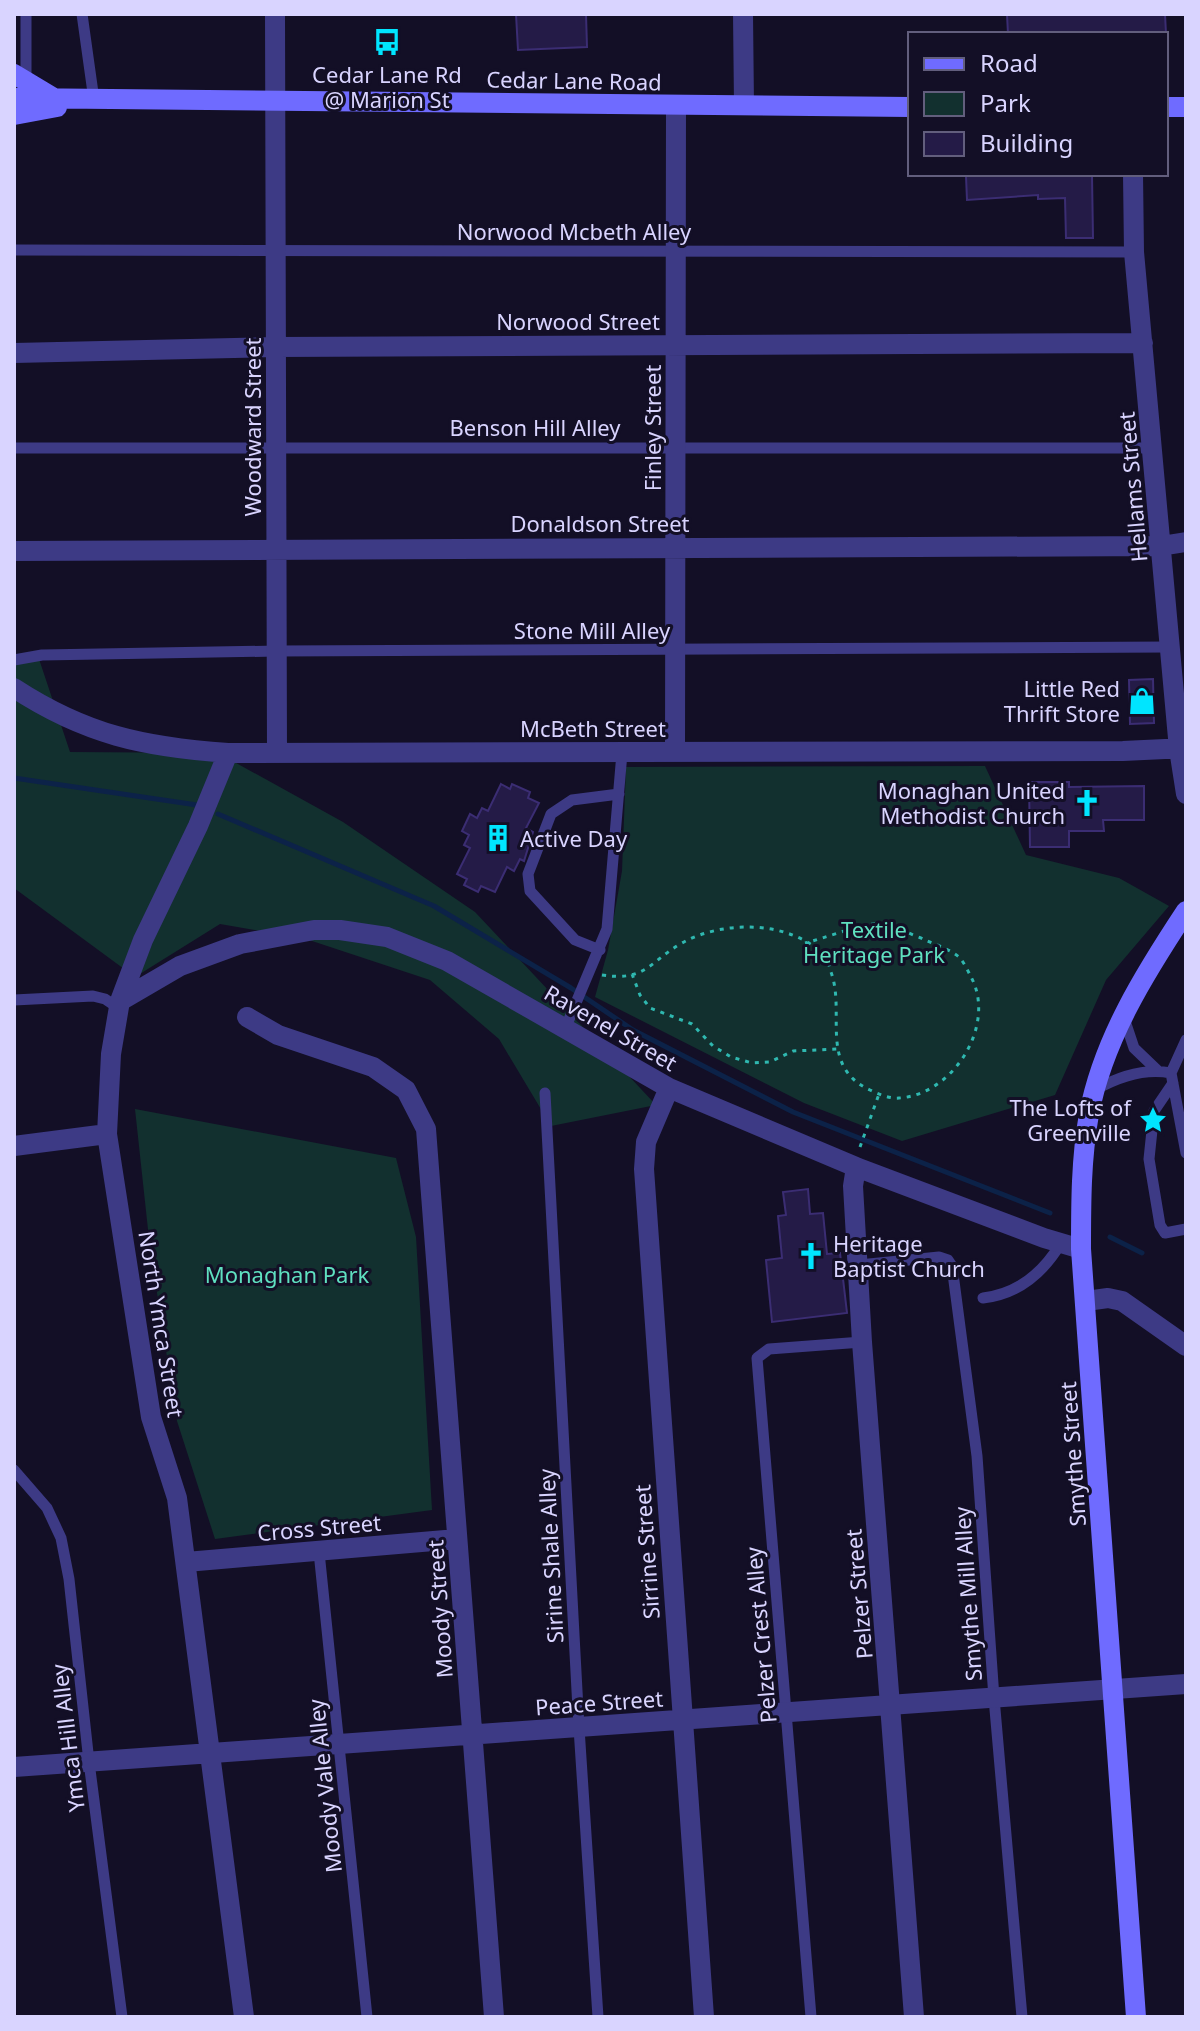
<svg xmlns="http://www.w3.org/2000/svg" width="1200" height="2031" font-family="'Noto Sans',sans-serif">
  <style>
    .green { fill: #12302f }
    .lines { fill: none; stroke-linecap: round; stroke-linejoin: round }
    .stream { stroke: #0c2248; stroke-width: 5 }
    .building { fill: #241b47; stroke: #3b2d73; stroke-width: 2 }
    .path { stroke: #2fb8b0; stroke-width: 3; stroke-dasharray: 4 6; stroke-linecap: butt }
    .lane { stroke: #3d3a85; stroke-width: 11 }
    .street { stroke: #3d3a85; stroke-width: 20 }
    .secondary { stroke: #6f6bff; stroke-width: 20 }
    .labels { text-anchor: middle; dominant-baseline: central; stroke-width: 6; stroke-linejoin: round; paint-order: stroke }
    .poi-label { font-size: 22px; fill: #d9d4ff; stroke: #130f26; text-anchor: end }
    .street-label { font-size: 22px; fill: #d9d4ff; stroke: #130f26 }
    .park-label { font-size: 22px; fill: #5fe0c0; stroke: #130f26 }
  </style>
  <rect width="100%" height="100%" fill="#130f26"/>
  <!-- green -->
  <path class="green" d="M14 654 38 656 70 752 218 753 343 822 475 912 656 1105 551 1126 499 1039 430 980 306 939 220 924 135 977 14 888Z
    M985 766 1026 855 1119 878 1169 906 1106 980 1055 1095 902 1141 804 1103 595 997 608 950 622 871 626 767Z
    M135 1109 396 1158 416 1237 432 1510 215 1539 177 1421 150 1248Z"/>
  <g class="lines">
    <!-- stream -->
    <path class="stream" d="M14 778 197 805
      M218 814 434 906 571 988 633 1030 793 1112 1050 1213
      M1110 1237 1142 1253"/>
  </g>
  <!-- building -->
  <path class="building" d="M516 14H586L587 47 518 50Z
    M1007 14H1165L1166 34H1008Z
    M992 174 1092 176 1093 238H1066L1065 198 1038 199V195L967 200 966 176Z
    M1153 679 1154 723 1130 724 1129 680Z
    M1029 782H1069V787L1144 786V820H1103L1104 831H1069V847H1030Z
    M501 784 510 789 512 784 530 792 528 798 539 803 526 828 533 832 524 861 520 859 514 871 507 867 495 892 481 886 478 892 464 885 467 879 457 874 470 848 464 845 469 835 462 831 470 814 477 818 482 808 488 811Z
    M808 1189 810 1214 823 1213 827 1254 840 1253 847 1313 772 1322 766 1260 782 1258 778 1216 786 1215 783 1192Z"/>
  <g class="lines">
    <!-- path -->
    <path class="path" d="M632 974 640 995 650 1008 692 1024 713 1046 731 1057 752 1063 770 1062 793 1051 839 1049
      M602 975C646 982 650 961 682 943 723 920 789 920 824 955 828 959 829 966 831 972 846 1013 818 1066 870 1090 878 1094 890 1099 899 1098 953 1095 997 1025 971 977 968 971 964 962 959 957 948 948 933 944 921 938 905 932 892 924 875 924 861 924 822 939 805 943
      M860 1147 879 1094"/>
    <!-- lane -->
    <path class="lane" d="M26 14V81
      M82 14 94 100
      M14 250 1134 252
      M14 448H1152
      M14 660 42 655 277 651 1170 647
      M600 950 575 940 530 891 528 874 551 814 572 800 619 794
      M14 1000 93 996 105 999 120 1009
      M1124 1018 1134 1048 1157 1070
      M565 1029 607 929 622 753
      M1186 1040 1171 1073 1186 1153
      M1173 1083 1154 1111 1149 1159 1160 1225 1165 1233 1186 1229
      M1095 1090C1118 1077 1145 1068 1171 1073
      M545 1093 579 1728 598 2017
      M859 1265 939 1257 948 1260 952 1266 977 1456 994 1698 1022 2017
      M983 1298C1019 1294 1043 1273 1061 1243
      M14 1470 47 1508 61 1538 69 1579 89 1762 122 2017
      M319 1552 367 2017
      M811 2017 757 1358 769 1349 862 1342"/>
    <!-- street -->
    <path class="street" d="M275 14 277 753
      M743 14 744 105
      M1133 174 1134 252 1179 749 1186 794
      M14 353 275 347 1143 343
      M14 551 1161 546 1186 542
      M14 688C86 735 144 747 228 753L1123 751 1186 748
      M675 752 676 105
      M228 753 198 826 143 940 120 1001 111 1054 107 1134 151 1417 177 1498 244 2017
      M120 1001 180 966 240 944 314 930H340L387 937 447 961 669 1088 856 1167 1044 1238 1081 1249
      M247 1017 278 1035 373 1067 406 1090 426 1129 494 2017
      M669 1088 646 1142 644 1169 704 2017
      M14 1146 107 1134
      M856 1167 853 1186 862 1342 914 2017
      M1086 1301 1108 1298 1122 1301 1186 1346
      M186 1562 457 1539
      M14 1767 1186 1684"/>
    <!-- secondary -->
    <path class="secondary" d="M14 74 54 98
      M14 98 910 107
      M1166 107H1186
      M14 115 57 107
      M1136 2017 1081 1249C1081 1203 1081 1159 1089 1114 1103 1040 1145 973 1186 911"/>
  </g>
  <!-- icons -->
  <defs>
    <g id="bus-bare" transform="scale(2.16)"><path d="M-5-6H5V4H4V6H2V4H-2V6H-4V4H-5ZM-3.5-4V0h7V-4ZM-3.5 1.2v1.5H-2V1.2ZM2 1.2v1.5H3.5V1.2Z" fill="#00e5ff" stroke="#130f26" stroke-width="2.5" paint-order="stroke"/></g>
    <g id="shop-bare" transform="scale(2.16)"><path d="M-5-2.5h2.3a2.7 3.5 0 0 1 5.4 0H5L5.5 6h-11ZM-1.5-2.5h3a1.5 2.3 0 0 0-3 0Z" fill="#00e5ff" stroke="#130f26" stroke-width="2.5" paint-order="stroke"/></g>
    <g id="church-bare" transform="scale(2.16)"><path d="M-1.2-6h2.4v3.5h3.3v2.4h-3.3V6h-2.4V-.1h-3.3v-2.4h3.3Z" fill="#00e5ff" stroke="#130f26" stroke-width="2.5" paint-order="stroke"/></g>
    <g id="building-bare" transform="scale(2.16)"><path d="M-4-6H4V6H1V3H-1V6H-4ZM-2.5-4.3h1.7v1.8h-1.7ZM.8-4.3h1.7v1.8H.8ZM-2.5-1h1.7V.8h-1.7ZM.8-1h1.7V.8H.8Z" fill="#00e5ff" stroke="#130f26" stroke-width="2.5" paint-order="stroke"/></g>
    <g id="sight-bare" transform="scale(2.16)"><path d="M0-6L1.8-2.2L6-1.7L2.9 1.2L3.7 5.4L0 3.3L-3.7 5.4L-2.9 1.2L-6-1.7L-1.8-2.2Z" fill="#00e5ff" stroke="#130f26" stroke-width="2.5" paint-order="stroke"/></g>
  </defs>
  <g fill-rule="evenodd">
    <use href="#bus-bare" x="387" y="42"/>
    <use href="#shop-bare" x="1142" y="701"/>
    <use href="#church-bare" x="1087" y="803"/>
    <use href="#building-bare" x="498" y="838"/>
    <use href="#sight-bare" x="1153" y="1120"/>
    <use href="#church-bare" x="811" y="1256"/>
  </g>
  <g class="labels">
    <!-- poi labels -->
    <g class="poi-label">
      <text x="387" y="74" text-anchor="middle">Cedar Lane Rd<tspan x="387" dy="25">@ Marion St</tspan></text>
      <text x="1120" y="688">Little Red<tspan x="1120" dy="25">Thrift Store</tspan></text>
      <text x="1065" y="790">Monaghan United<tspan x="1065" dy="25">Methodist Church</tspan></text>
      <text x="520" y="838" text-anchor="start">Active Day</text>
      <text x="1131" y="1107">The Lofts of<tspan x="1131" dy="25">Greenville</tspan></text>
      <text x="833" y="1243" text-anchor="start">Heritage<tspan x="833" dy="25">Baptist Church</tspan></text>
    </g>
    <!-- street labels -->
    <g class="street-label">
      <text transform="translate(574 80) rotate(1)">Cedar Lane Road</text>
      <text x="574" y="231">Norwood Mcbeth Alley</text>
      <text x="578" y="321">Norwood Street</text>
      <text transform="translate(252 427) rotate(-90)">Woodward Street</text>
      <text x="535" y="427">Benson Hill Alley</text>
      <text transform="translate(652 428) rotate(-90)">Finley Street</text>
      <text transform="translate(1132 487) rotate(-95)">Hellams Street</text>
      <text x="600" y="523">Donaldson Street</text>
      <text x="592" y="630">Stone Mill Alley</text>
      <text x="593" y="728">McBeth Street</text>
      <text transform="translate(611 1027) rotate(30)">Ravenel Street</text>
      <text transform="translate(162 1324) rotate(81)">North Ymca Street</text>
      <text transform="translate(1072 1454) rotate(-94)">Smythe Street</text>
      <text transform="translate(319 1527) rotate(-5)">Cross Street</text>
      <text transform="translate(646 1552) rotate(-94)">Sirrine Street</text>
      <text transform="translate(550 1556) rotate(-93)">Sirine Shale Alley</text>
      <text transform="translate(858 1594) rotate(-95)">Pelzer Street</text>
      <text transform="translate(967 1594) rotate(-94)">Smythe Mill Alley</text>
      <text transform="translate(439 1609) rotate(-94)">Moody Street</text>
      <text transform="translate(760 1635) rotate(-95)">Pelzer Crest Alley</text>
      <text transform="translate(599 1702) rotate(-4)">Peace Street</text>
      <text transform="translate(67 1738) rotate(-97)">Ymca Hill Alley</text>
      <text transform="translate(324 1786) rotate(-96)">Moody Vale Alley</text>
    </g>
    <!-- park labels -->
    <g class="park-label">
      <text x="874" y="929">Textile<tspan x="874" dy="25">Heritage Park</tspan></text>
      <text x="287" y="1274">Monaghan Park</text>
    </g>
  </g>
  <!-- border -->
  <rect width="1200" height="2031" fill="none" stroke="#d9d4ff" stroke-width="32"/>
  <!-- legend -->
  <rect x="908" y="32" width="260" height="144" fill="#130f26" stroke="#625e7d" stroke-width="2"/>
  <rect x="924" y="58" width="40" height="12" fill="#6f6bff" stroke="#625e7d" stroke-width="2"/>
  <text x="980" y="72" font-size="24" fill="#d9d4ff">Road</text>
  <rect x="924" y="92" width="40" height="24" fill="#12302f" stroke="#625e7d" stroke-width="2"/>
  <text x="980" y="112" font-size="24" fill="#d9d4ff">Park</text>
  <rect x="924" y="132" width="40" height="24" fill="#241b47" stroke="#625e7d" stroke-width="2"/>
  <text x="980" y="152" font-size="24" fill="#d9d4ff">Building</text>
</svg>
